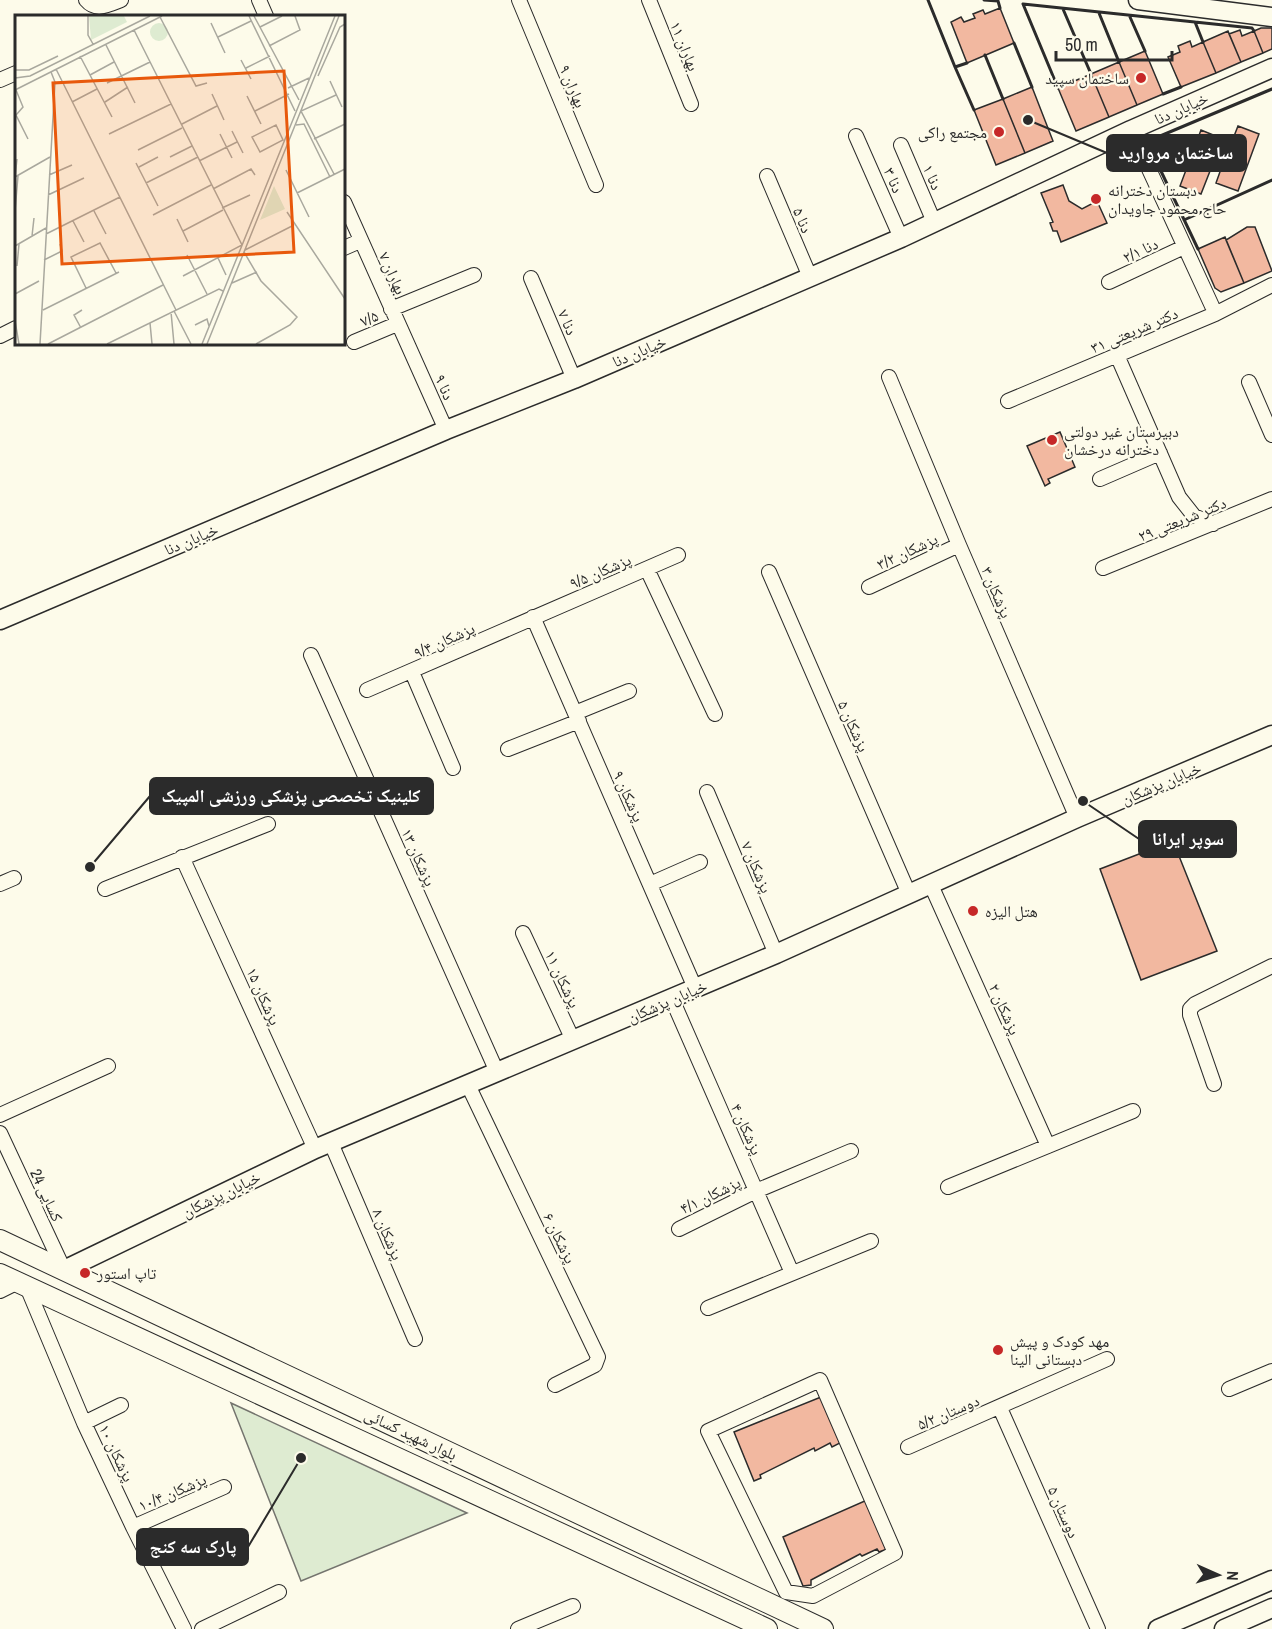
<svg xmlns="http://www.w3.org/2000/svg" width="1272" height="1629" font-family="'Archivo Narrow','Noto Naskh Arabic',sans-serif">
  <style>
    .green { fill: #deebd1; stroke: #74746e; stroke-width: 1.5 }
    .building { fill: #f2b8a0; stroke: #2b2b2b; stroke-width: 1.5 }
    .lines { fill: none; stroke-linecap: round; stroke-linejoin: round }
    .minor-casing { stroke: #2b2b2b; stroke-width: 16 }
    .tertiary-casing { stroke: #2b2b2b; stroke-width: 21 }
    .secondary-casing { stroke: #2b2b2b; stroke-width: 22 }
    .minor { stroke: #fdfbea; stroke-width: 14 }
    .tertiary { stroke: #fdfbea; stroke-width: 18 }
    .secondary { stroke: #fdfbea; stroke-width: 20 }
    .wall { stroke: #2b2b2b; stroke-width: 3 }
    .poi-dot { fill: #c62828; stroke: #fdfbea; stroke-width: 2 }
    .labels { text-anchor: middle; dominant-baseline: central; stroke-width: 4.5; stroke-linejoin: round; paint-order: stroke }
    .street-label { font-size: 16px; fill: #2b2b2b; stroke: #fdfbea }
    .poi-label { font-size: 16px; fill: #2b2b2b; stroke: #fdfbea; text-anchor: start }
    .inset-road { fill: none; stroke: #a9a89e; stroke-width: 1.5 }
    .view { fill: #e8590c; fill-opacity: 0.15; stroke: #e8590c; stroke-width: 3 }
    .inset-edge { fill: none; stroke: #2b2b2b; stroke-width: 3 }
    .leader { fill: none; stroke: #2b2b2b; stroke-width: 2 }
    .callout-dot { fill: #2b2b2b; stroke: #fdfbea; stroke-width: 2 }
    .callout { fill: #2b2b2b; stroke: #2b2b2b; stroke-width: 2 }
    .callout-label { font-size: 18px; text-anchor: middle; font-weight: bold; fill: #fff }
  </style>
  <rect width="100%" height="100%" fill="#fdfbea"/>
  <!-- green -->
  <path class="green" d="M231 1403 467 1513 301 1581Z"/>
  <!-- building -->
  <path class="building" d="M1000 8 1014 43 967 63 951 22 961 17 964 22 975 18 973 14 983 10 985 14Z
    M1261 28H1272V49L1263 53 1254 31Z
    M1240 30 1242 36 1254 31 1263 53 1241 62 1229 34Z
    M1228 31 1241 62 1216 73 1203 42Z
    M1190 41 1192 47 1203 42 1216 73 1181 87 1168 57 1180 52 1178 46Z
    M1145 51 1163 94 1137 105 1119 62Z
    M1119 62 1137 105 1109 117 1091 74Z
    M1091 74 1109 117 1076 131 1058 88Z
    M1032 87 1053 141 1025 153 1003 99Z
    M1003 99 1025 153 996 165 974 110Z
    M1238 126 1259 134 1238 191 1216 183 1221 169 1212 166 1201 194 1180 186 1201 130 1223 139 1220 146 1229 149Z
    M1063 185 1069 201 1082 209 1097 201 1107 223 1061 242 1057 231H1053L1050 223 1053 222 1041 193Z
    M1247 227H1255L1272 271 1244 283 1226 240Z
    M1225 237 1244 283 1221 292 1215 288 1198 249Z
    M1060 432 1075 467 1048 479 1050 483 1045 486 1027 446Z
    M1173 841 1217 951 1141 980 1100 869Z
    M821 1397 840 1443 832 1447 830 1443 815 1451 814 1448 760 1475 761 1478 754 1481 734 1432Z
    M867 1500 887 1549 879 1552 877 1549 862 1556 860 1554 811 1580V1585L803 1586 783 1537Z"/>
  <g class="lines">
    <!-- minor casing -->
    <g class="minor-casing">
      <path id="minor" d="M86 0C96 12 108 5 121 0
        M259 0 266 16
        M519 0 596 185
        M649 0 691 104
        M0 80 16 73
        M1131 130 1212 306
        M856 136 901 238
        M901 145 934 222
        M767 176 810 277
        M344 202 446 430
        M344 248 360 241
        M531 278 574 379
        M1109 282 1184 247
        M391 309 474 275
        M0 336 16 328
        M354 342 397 324
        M1117 355 1179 497 1194 516 1213 524
        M889 377 959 545 1077 818
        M1249 382 1272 435
        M1008 401 1215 314 1272 285
        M1100 479 1160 453
        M1103 568 1272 499
        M647 569 715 714
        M769 572 909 894
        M869 587 959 545
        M533 617 695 988
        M311 655 497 1072
        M412 672 453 768
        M367 690 678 555
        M575 713 629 691
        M508 749 579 721
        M707 792 776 954
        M182 857 315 1149
        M0 884 14 878
        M650 884 700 862
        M931 885 1048 1146
        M105 889 268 824
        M523 933 573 1040
        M672 999 792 1273
        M1214 1084 1190 1015V1009L1195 1004 1272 966
        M468 1085 598 1357 595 1365 555 1385
        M0 1115 108 1066
        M0 1133 64 1270
        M331 1143 415 1339
        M948 1187 1133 1111
        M679 1229 756 1191 851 1151
        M27 1287 84 1423 133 1527 184 1629
        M0 1291 18 1282
        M708 1308 871 1241
        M820 1380 895 1553 813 1596 786 1592 708 1431Z
        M1229 1389 1272 1371
        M1000 1408 1098 1629
        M84 1423 121 1405
        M908 1447 1107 1359
        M133 1527 224 1487
        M202 1629 279 1592
        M518 1629 573 1606"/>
    </g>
    <!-- tertiary casing -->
    <g class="tertiary-casing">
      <path id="tertiary" d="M1138 0 1272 17
        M0 620 446 430 574 379 901 238 1131 130 1272 68
        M64 1270 315 1149 776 954 1077 818 1272 735
        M1158 1629 1272 1580
        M1224 1629 1272 1608"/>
    </g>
    <!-- secondary casing -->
    <g class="secondary-casing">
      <path id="secondary" d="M0 1240 823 1629
        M0 1274 767 1629"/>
    </g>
    <!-- minor -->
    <use href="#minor" class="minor"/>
    <!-- tertiary -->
    <use href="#tertiary" class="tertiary"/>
    <!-- secondary -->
    <use href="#secondary" class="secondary"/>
    <!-- wall -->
    <path class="wall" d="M928 0 955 67
      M984 0 998 1 1000 8
      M1063 9 1091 74
      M1099 13 1119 62
      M1130 17 1145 51
      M1195 22 1203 42
      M1014 43 1032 87
      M985 55 1003 99
      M967 63 955 67 974 110
      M1058 88 1023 4 1252 28 1254 31
      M1163 94 1181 87
      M1184 220 1272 180
      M1198 249 1150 148 1153 139 1272 89"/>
  </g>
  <!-- markers -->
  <g class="poi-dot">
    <circle cx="1141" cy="78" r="6"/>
    <circle cx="999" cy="132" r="6"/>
    <circle cx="1096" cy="199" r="6"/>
    <circle cx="1052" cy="440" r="6"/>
    <circle cx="973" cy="911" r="6"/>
    <circle cx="85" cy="1273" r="6"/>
    <circle cx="998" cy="1350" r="6"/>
  </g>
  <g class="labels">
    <!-- street labels -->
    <g class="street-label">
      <text transform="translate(685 46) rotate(68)">۱۱ بهاران</text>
      <text transform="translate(573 86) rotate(67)">۹ بهاران</text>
      <text transform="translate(1181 108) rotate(-24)">خیابان دنا</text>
      <text transform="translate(933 177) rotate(66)">۱ دنا</text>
      <text transform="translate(894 180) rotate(66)">۳ دنا</text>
      <text transform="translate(803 220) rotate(67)">۵ دنا</text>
      <text transform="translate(1140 250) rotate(-25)">۲/۱ دنا</text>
      <text transform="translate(393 273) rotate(66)">۷ بهاران</text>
      <text transform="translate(369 318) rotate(-23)">۷/۵</text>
      <text transform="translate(568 322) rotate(67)">۷ دنا</text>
      <text transform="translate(1134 330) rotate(-23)">۳۱ دکتر شریعتی</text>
      <text transform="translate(639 351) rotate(-23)">خیابان دنا</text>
      <text transform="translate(445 387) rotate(66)">۹ دنا</text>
      <text transform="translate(1182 519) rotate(-22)">۲۹ دکتر شریعتی</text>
      <text transform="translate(191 539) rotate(-23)">خیابان دنا</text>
      <text transform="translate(907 551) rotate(-25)">۳/۲ پزشکان</text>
      <text transform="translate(600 571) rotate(-23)">۹/۵ پزشکان</text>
      <text transform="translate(997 592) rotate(67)">۳ پزشکان</text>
      <text transform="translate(444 640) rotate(-24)">۹/۴ پزشکان</text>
      <text transform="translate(854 726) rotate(66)">۵ پزشکان</text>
      <text transform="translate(1161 783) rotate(-23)">خیابان پزشکان</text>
      <text transform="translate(629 796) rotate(66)">۹ پزشکان</text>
      <text transform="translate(419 857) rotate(66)">۱۳ پزشکان</text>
      <text transform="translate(757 867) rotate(67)">۷ پزشکان</text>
      <text transform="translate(563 979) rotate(65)">۱۱ پزشکان</text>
      <text transform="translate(264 996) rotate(66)">۱۵ پزشکان</text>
      <text transform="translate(667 1001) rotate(-23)">خیابان پزشکان</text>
      <text transform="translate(1005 1009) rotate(66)">۲ پزشکان</text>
      <text transform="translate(747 1129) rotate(66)">۴ پزشکان</text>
      <text transform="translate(221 1194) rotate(-26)">خیابان پزشکان</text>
      <text transform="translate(47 1195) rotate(65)">کسایی 24</text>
      <text transform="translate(710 1195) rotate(-26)">۴/۱ پزشکان</text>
      <text transform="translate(388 1234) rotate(67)">۸ پزشکان</text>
      <text transform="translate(560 1238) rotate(64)">۶ پزشکان</text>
      <text transform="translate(948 1412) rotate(-23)">۵/۲ دوستان</text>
      <text transform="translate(411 1434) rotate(25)">بلوار شهید کسائی</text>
      <text transform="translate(117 1453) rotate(65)">۱۰ پزشکان</text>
      <text transform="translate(172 1492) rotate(-23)">۱۰/۴ پزشکان</text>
      <text transform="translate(1064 1512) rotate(66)">۵ دوستان</text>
    </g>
    <!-- poi labels -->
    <g class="poi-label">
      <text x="1129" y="78" text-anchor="end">ساختمان سپید</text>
      <text x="987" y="132" text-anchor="end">مجتمع راکی</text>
      <text x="1108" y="190">دبستان دخترانه<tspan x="1108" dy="18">حاج محمود جاویدان</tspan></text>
      <text x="1064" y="431">دبیرستان غیر دولتی<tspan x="1064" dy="18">دخترانه درخشان</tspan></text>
      <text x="985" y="911">هتل الیزه</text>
      <text x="97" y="1273">تاپ استور</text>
      <text x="1010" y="1341">مهد کودک و پیش<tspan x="1010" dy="18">دبستانی الینا</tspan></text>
    </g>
  </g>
  <!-- overview -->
  <g transform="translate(15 15)">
    <rect width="330" height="330" fill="#fdfbea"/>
    <path d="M74 1H109L112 7 76 25ZM135 17a9 9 0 1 1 18 0a9 9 0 1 1-18 0ZM259 171 270 194 245 205Z" fill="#deebd1"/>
    <path class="inset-road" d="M73 1V20L78 29M234 1 280 96M239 1 284 85M145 2 181 71 192 68M196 8 210 38M245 12 267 1M119 15 227 230 168 261M203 22 236 6M91 30 120 88M254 31 285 15 280 1M65 41 97 102M226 45 236 64M231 53 255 41M41 54 161 295M0 55H14L43 41M75 60 99 47M303 61 325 12 330 9M0 63 15 61 135 1M315 66 327 92M92 68 135 47M273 73 294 63M0 75 147 1M1 75 8 92 1 100 13 124M197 79 209 105M232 81 246 109M57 87 82 74M90 87 113 72M240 96 274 79M167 109 202 91M261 110 268 125 245 137 237 122ZM281 110 289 109 315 162M217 116 228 138M94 119 156 89M205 119 217 143M299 124 330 109M123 135 167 113M155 142 177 131M184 146 222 127M121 148 143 191M124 152 143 142M271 155 294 202M319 159 286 96 321 80M34 160 57 150M0 162 35 142M0 162 2 144M131 168 183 142M198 174 236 154 240 160M282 178 330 154M33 180 69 163M207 193 235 180M0 196 3 161M79 196 91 219M272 197 330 284M138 200 196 170M162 204 173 227M58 206 69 227M168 216 208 195M31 219 105 182M17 221 19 203M0 231 31 213M230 235 279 210M229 237 246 266 282 302 275 310 241 329M172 240 192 279M203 243 211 260M29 245 47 236 45 229M2 251 4 229M217 268 242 257M71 273 56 242 85 228 101 258M0 279 24 266M28 295 104 257M159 296 176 329M156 297 159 329M0 306 4 329M135 308 137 329M180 310 192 304 194 311M66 313 59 300 67 295M25 329 40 67 36 57M33 329 148 270M92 329 204 274 208 276M187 329 320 1M192 329 324 1"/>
    <path class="view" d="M269 56 279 237 47 249 38 68Z"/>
    <rect width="330" height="330" class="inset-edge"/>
  </g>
  <!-- callouts -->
  <path class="leader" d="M1028 120L1107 153M90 867L150 796M1083 801L1139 839M301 1458L248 1547"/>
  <g class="callout-dot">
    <circle cx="1028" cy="120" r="6"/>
    <circle cx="90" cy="867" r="6"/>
    <circle cx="1083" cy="801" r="6"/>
    <circle cx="301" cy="1458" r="6"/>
  </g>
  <g class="callout">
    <rect x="1107" y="135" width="139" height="36" rx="6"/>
    <rect x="150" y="778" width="283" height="36" rx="6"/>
    <rect x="1139" y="821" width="97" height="36" rx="6"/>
    <rect x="137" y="1529" width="111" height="36" rx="6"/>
  </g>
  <g class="callout-label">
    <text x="1176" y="159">ساختمان مروارید</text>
    <text x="291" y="802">کلینیک تخصصی پزشکی ورزشی المپیک</text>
    <text x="1188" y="845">سوپر ایرانا</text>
    <text x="193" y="1553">پارک سه کنج</text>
  </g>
  <!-- north arrow -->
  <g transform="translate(1218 1575) rotate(93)" stroke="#fdfbea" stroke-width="4.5" paint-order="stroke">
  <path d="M0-4.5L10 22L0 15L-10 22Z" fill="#2b2b2b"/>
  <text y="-9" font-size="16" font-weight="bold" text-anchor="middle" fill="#2b2b2b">N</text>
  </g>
  <!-- scale -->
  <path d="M1056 51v9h116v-9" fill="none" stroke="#2b2b2b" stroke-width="3"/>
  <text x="1065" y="51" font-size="18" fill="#2b2b2b" stroke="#fdfbea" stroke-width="4.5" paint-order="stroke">50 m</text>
</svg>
